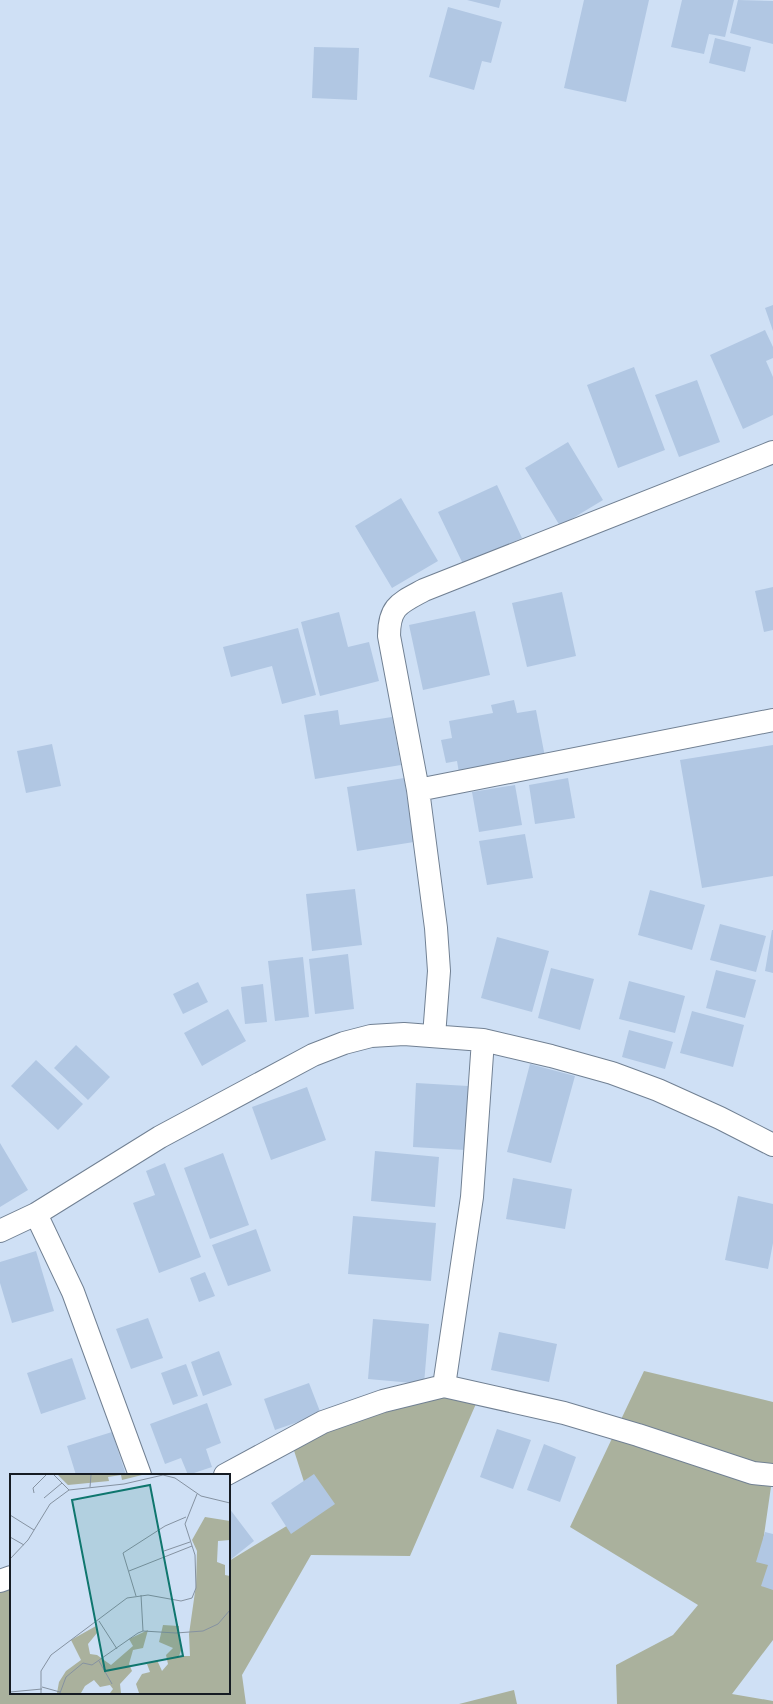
<svg xmlns="http://www.w3.org/2000/svg" width="773" height="1704" font-family="'PT Sans',sans-serif">
  <style>
    .green { fill: #aab19d }
    .building { fill: #b1c7e3 }
    .lines { fill: none; stroke-linecap: round; stroke-linejoin: round }
    .minor-casing { stroke: #718093; stroke-width: 24 }
    .minor { stroke: #fff; stroke-width: 22 }
    .inset-road { fill: none; stroke: #8592a1; stroke-width: 1 }
    .view { fill: #0f766e; fill-opacity: 0.15; stroke: #0f766e; stroke-width: 2 }
    .inset-edge { fill: none; stroke: #161c23; stroke-width: 2 }
  </style>
  <rect width="100%" height="100%" fill="#cfe0f5"/>
  <!-- green -->
  <path class="green" d="M644 1371 773 1402V1473L763 1542 773 1579V1640L732 1694 773 1701V1704H617L616 1665 673 1635 698 1605 570 1527Z
    M485 1383 410 1556 311 1555 242 1675 246 1704H0V1578L11 1590V1693H229V1561L313 1510 290 1438 408 1385Z
    M514 1690 517 1704H459Z"/>
  <!-- building -->
  <path class="building" d="M467 0H501L499 8Z
    M584 0H649L626 102 564 88Z
    M682 0H734L725 37 709 34 704 54 671 47Z
    M738 0 773 1V44L730 33Z
    M448 7 502 22 491 63 482 61 474 90 429 77Z
    M715 38 751 47 745 72 709 63Z
    M314 47 359 48 357 100 312 98Z
    M773 305V331L765 308Z
    M765 330 773 347V358L766 361 773 377V415L743 429 710 355Z
    M634 367 665 450 618 468 587 385Z
    M697 380 720 442 679 457 655 395Z
    M568 442 603 500 560 526 525 468Z
    M497 485 522 538 464 566 438 512Z
    M401 498 438 561 392 588 355 526Z
    M773 587V630L764 632 755 591Z
    M562 592 576 656 527 667 512 603Z
    M475 611 490 675 423 690 409 625Z
    M339 612 348 647 369 642 379 681 320 696 301 622Z
    M298 628 316 695 282 704 272 666 231 677 223 647Z
    M514 700 517 713 536 710 545 757 459 773 457 761 446 763 441 740 452 738 449 721 493 713 491 705Z
    M338 710 340 725 392 717 401 765 315 779 304 715Z
    M52 744 61 786 26 793 17 751Z
    M773 745V876L702 888 680 760Z
    M404 778 414 842 357 851 347 787Z
    M568 778 575 818 535 824 529 785Z
    M515 785 522 825 479 832 472 792Z
    M525 834 533 878 487 885 479 841Z
    M355 889 362 945 312 951 306 894Z
    M650 890 705 905 692 950 638 935Z
    M720 924 766 936 756 972 710 960Z
    M772 930H773V973L765 971Z
    M497 937 549 951 532 1012 481 998Z
    M348 954 354 1009 315 1014 309 959Z
    M303 957 309 1017 275 1021 268 961Z
    M551 968 594 979 580 1030 538 1018Z
    M716 970 756 980 745 1018 706 1008Z
    M629 981 685 996 675 1033 619 1019Z
    M198 982 208 1002 183 1014 173 994Z
    M263 984 267 1022 245 1024 241 987Z
    M228 1009 246 1041 202 1066 184 1033Z
    M692 1011 744 1025 733 1067 680 1053Z
    M629 1030 673 1042 665 1069 622 1057Z
    M76 1045 110 1077 88 1100 54 1068Z
    M36 1060 83 1104 58 1130 11 1086Z
    M530 1064 575 1076 551 1163 507 1152Z
    M416 1083 468 1086 465 1150 413 1147Z
    M307 1087 326 1140 271 1160 252 1107Z
    M0 1143 28 1190 0 1207Z
    M375 1151 439 1157 435 1207 371 1201Z
    M223 1153 249 1225 210 1239 184 1168Z
    M165 1163 201 1257 159 1273 133 1203 155 1195 146 1171Z
    M513 1178 572 1189 565 1229 506 1219Z
    M738 1196 773 1204V1243L768 1269 725 1260Z
    M353 1216 436 1223 431 1281 348 1274Z
    M256 1229 271 1271 228 1286 212 1245Z
    M36 1251 54 1311 12 1323 0 1283V1262Z
    M205 1272 215 1296 199 1302 190 1278Z
    M148 1318 163 1358 131 1369 116 1329Z
    M373 1319 429 1324 424 1384 368 1379Z
    M499 1332 557 1344 549 1382 491 1370Z
    M219 1351 232 1385 203 1396 191 1362Z
    M72 1358 86 1399 41 1414 27 1373Z
    M186 1364 198 1396 173 1405 161 1373Z
    M309 1383 321 1414 275 1430 264 1399Z
    M207 1403 221 1443 206 1449 212 1467 188 1475 181 1458 165 1464 150 1424Z
    M497 1429 531 1440 513 1489 480 1477Z
    M112 1432 126 1475H76L67 1446Z
    M544 1444 576 1457 560 1502 527 1490Z
    M314 1474 335 1504 291 1534 271 1503Z
    M229 1508 254 1541 229 1561Z
    M765 1532 773 1534V1590L761 1586 768 1565 756 1562Z"/>
  <g class="lines">
    <!-- minor casing -->
    <g class="minor-casing">
      <path id="minor" d="M418 790 773 720
        M434 1036 439 971 436 928 418 790 389 636C389 606 400 603 424 590L773 452
        M36 1214 73 1292 140 1475
        M0 1231 36 1214 160 1137 313 1055 344 1043 371 1036 404 1034 483 1040 551 1056 612 1073 658 1090 720 1118 773 1145
        M444 1386 472 1197 483 1040
        M225 1475 323 1422 383 1401 444 1386 564 1413 638 1435 753 1473 773 1475
        M0 1581 11 1577"/>
    </g>
    <!-- minor -->
    <use href="#minor" class="minor"/>
  </g>
  <!-- overview -->
  <g transform="translate(10 1474)">
    <rect width="220" height="220" fill="#cfe0f5"/>
    <path d="M48 1H132L112 6 111 1 98 3 99 7 58 11ZM195 43 220 47V66L208 67 207 88 215 91V101L220 102V219H129L126 210 132 200 140 198 137 190 147 186 152 197 158 190 156 181 163 174 149 168 153 151 169 152V166L172 174 169 182H180L179 160 186 111 187 77 182 66ZM86 152 87 159 78 170 80 180 87 181 101 191 123 172 119 165 138 156 133 174 123 176 119 190 122 197 110 210 111 219H100L103 215 100 211 90 213 84 206 75 212 71 219H47L49 208 56 197 71 186 61 166Z" fill="#aab19d"/>
    <path class="inset-road" d="M44 1 59 16M80 13 81 1M24 19 23 14 36 1M34 24 52 9M0 41 24 56M0 63 14 71M154 77 180 68M0 85 18 66 40 30 59 16 114 10 153 1 165 4 191 22 220 29M119 97 182 72M131 121 133 157M126 122 113 79 155 52 176 43M89 147 107 175M89 187 102 210M32 213 50 218M0 218 32 215M31 219V197L41 181 117 124 138 121 171 127 182 124 186 114 185 81 175 50 187 20M50 219 56 203 73 189 82 191 128 159 133 157 166 159 193 157 208 150 220 136"/>
    <path class="view" d="M140 11 173 182 95 197 62 26Z"/>
    <rect width="220" height="220" class="inset-edge"/>
  </g>
</svg>
